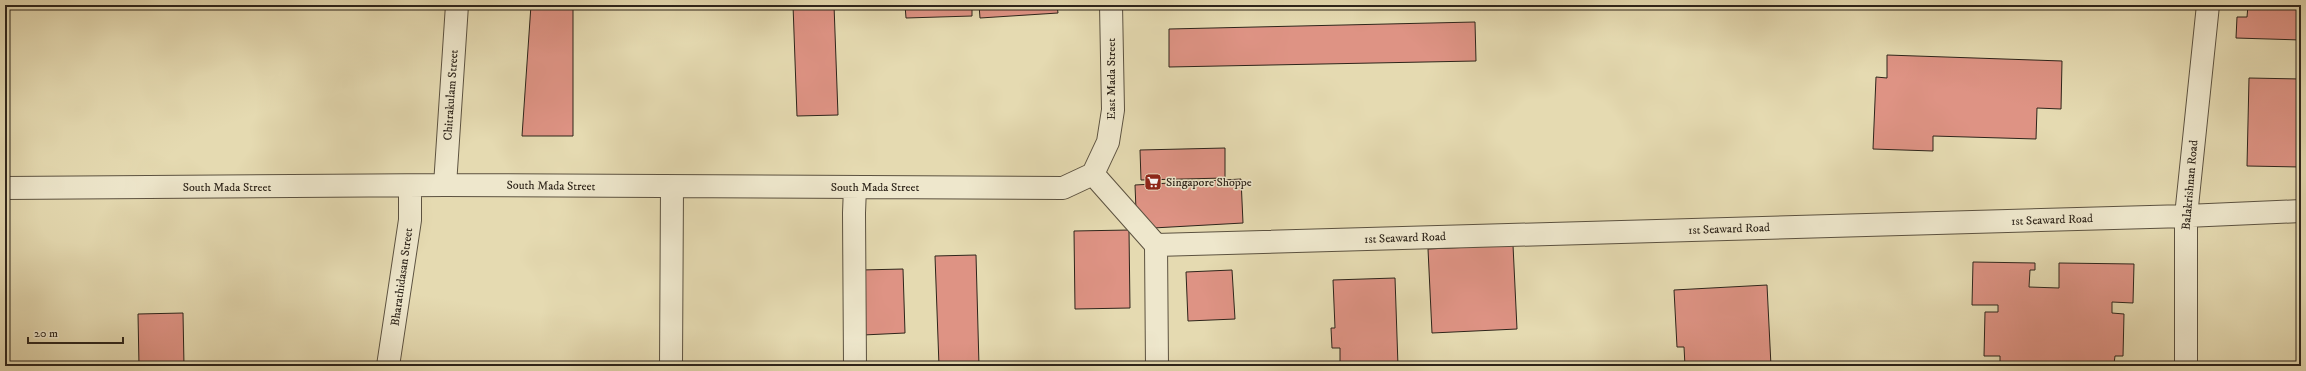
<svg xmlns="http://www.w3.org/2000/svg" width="2306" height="371" font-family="'IM FELL DW Pica',serif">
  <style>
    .building { fill: #de9384; stroke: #2e251b }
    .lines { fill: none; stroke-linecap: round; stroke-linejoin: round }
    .minor-casing { stroke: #5c5240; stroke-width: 24 }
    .minor { stroke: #eee7cc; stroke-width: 22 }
    .labels { text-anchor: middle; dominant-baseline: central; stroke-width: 3; stroke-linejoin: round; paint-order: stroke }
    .street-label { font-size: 12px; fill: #2e251b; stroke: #eee7cc }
    .poi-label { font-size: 12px; fill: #2e251b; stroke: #eee7cc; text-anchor: start }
  </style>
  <rect width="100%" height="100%" fill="#e5dab1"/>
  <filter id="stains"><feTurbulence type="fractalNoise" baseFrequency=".005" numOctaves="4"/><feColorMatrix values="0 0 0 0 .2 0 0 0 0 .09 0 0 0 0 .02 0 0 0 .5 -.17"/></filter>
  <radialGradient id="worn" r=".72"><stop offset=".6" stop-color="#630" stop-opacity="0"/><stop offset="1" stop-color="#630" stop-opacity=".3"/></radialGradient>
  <!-- building -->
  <path class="building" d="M531 5H573V136H522Z
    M603 5H668V8L603 6Z
    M793 5H834L838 115 797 116Z
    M905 5H972V16L906 18Z
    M979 5H1057L1058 13 980 18Z
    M2248 5H2301V40L2236 38 2237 17H2247Z
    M1475 22 1476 61 1169 67V29Z
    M1887 55 2062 61 2061 109 2037 108 2036 139 1933 136V151L1873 149 1876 77 1887 78Z
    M2249 78 2301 79V167L2247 166Z
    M1225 148V178L1141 180 1140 150Z
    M1241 179 1243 223 1153 228 1136 210 1135 185Z
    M1129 230 1130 308 1075 309 1074 231Z
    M1513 245 1517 329 1432 333 1428 249Z
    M976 255 979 366H939L935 256Z
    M1973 262 2035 263V270H2030L2029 287 2059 288V263L2134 264 2133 303 2112 302V313L2124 314 2123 356H2115L2114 364H2133V366H2000V356H1984L1985 312H1998V305H1972Z
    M903 269 905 333 863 335 861 270Z
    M1232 270 1235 319 1188 321 1186 272Z
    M1395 278 1398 366H1340V348H1332L1331 328H1335L1333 280Z
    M1767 285 1771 366H1685L1684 347H1677L1674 290Z
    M183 313 184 366H139L138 314Z"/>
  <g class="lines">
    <!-- minor casing -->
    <g class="minor-casing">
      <path id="minor" d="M1093 174 1156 245 1157 366
        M1093 174 1108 142 1113 110 1111 5
        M445 185 457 5
        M5 188 445 185 1063 188 1093 174
        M1156 245 2186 216 2301 211
        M388 366 410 220V187
        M671 366 672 187
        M855 366 854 213 855 187
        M2186 366V216L2208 5"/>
    </g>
    <!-- minor -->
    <use href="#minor" class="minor"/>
  </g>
  <!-- icons -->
  <defs>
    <g id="supermarket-square" transform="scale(0.9)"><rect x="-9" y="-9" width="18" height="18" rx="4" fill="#8f2418" stroke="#eee7cc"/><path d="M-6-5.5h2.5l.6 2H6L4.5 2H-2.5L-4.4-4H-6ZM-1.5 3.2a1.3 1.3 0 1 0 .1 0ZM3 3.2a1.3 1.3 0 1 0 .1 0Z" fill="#fff"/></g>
  </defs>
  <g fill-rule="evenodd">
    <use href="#supermarket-square" x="1153" y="182"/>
  </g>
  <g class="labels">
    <!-- street labels -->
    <g class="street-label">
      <text transform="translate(1111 79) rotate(-90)">East Mada Street</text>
      <text transform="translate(451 95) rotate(-86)">Chitrakulam Street</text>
      <text transform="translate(2190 185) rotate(-85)">Balakrishnan Road</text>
      <text transform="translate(551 186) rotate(1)">South Mada Street</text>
      <text x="227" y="187">South Mada Street</text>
      <text x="875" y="187">South Mada Street</text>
      <text transform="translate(2052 220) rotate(-2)">1st Seaward Road</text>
      <text transform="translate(1729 229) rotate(-2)">1st Seaward Road</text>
      <text transform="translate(1405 238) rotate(-2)">1st Seaward Road</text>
      <text transform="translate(402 277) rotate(-82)">Bharathidasan Street</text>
    </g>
    <!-- poi labels -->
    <g class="poi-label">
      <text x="1166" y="182">Singapore Shoppe</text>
    </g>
  </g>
  <!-- margin -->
  <rect width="2306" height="371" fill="none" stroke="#e5dab1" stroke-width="20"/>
  <rect x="6" y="6" width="2294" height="359" fill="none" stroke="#2e251b" stroke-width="2"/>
  <rect x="10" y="10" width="2286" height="351" fill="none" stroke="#2e251b"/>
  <!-- scale -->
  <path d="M28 337v6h95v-6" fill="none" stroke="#2e251b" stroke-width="2"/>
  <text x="34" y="337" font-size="12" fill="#2e251b" stroke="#eee7cc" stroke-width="3" paint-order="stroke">20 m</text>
  <rect width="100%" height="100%" filter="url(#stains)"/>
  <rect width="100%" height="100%" fill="url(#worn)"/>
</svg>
